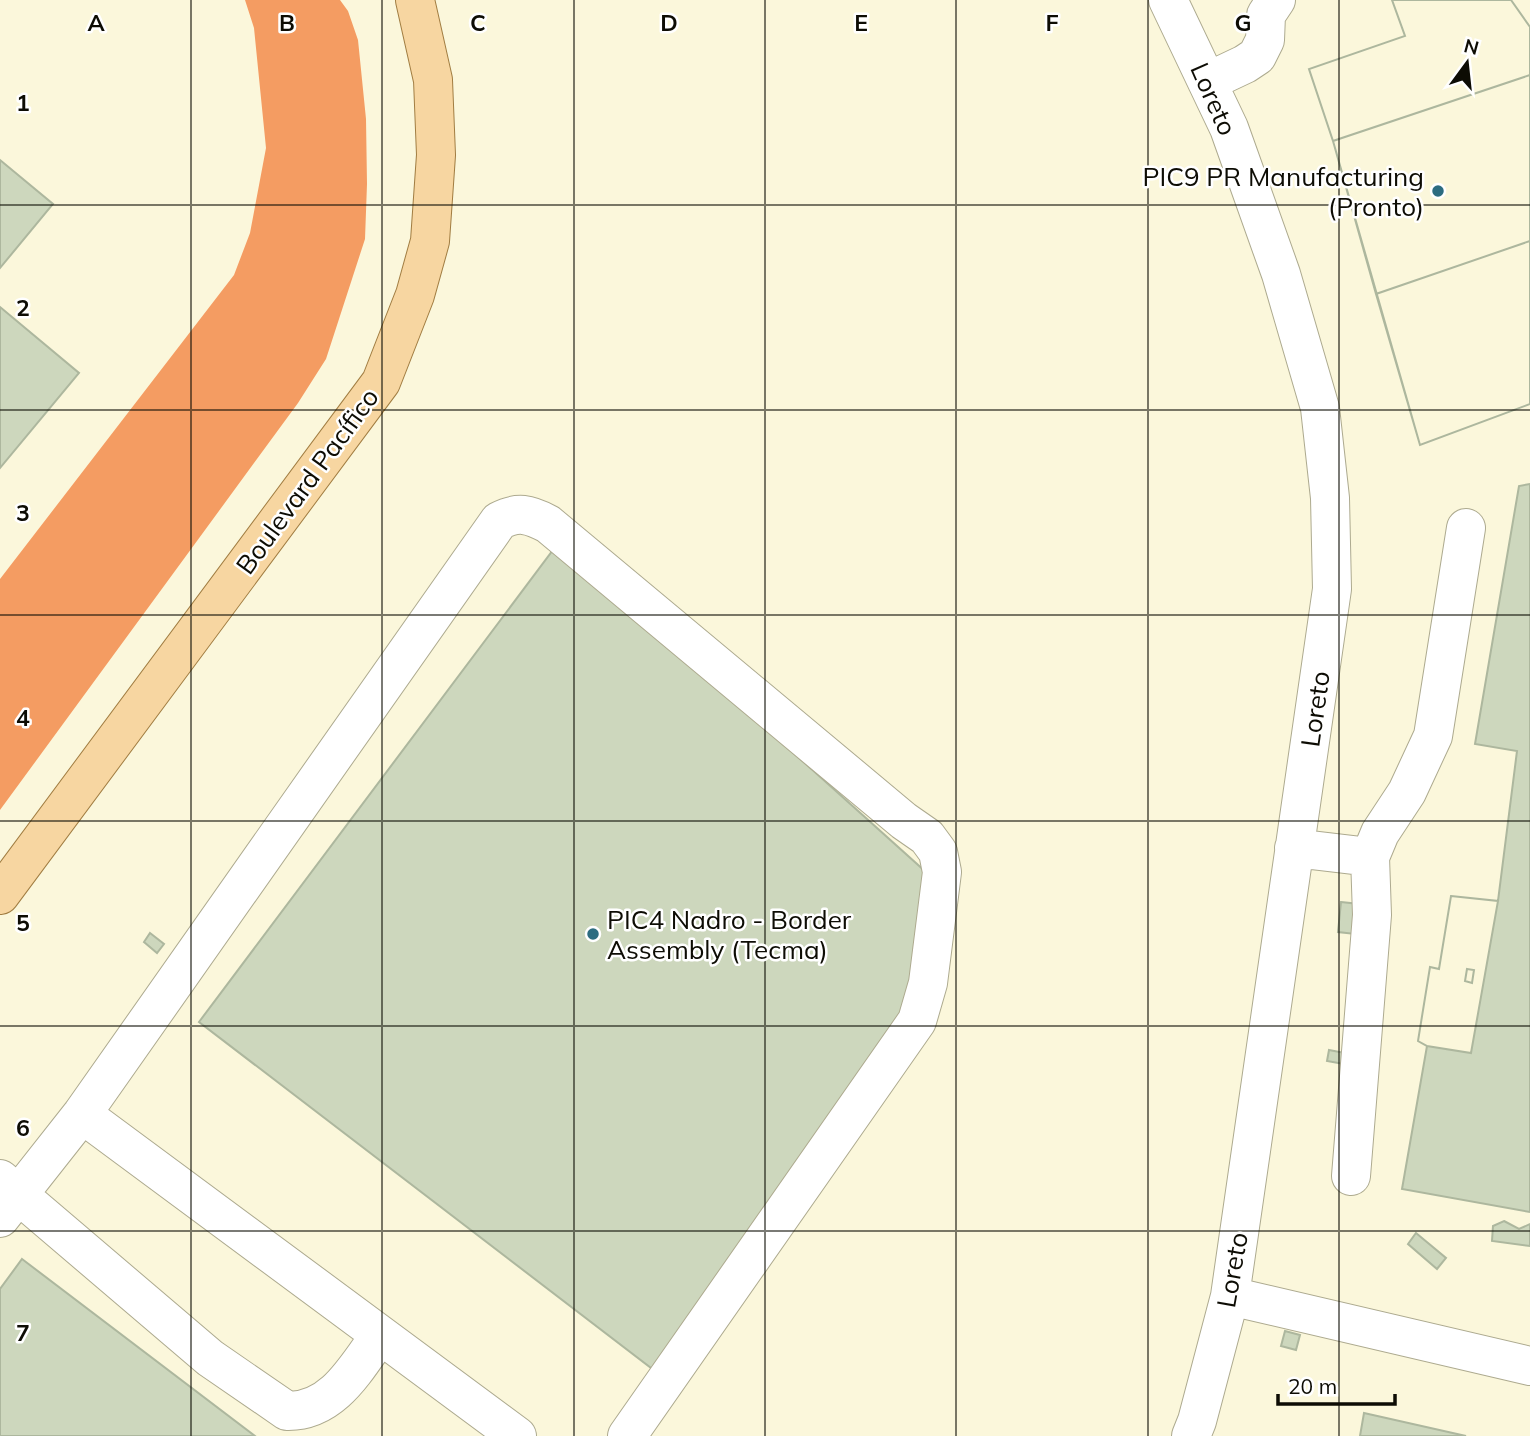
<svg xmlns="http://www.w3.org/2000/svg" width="1530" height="1436" font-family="Mulish,sans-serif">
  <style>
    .forest { fill: #f49c62 }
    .building { fill: #cdd7bd; stroke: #adb79e; stroke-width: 2; fill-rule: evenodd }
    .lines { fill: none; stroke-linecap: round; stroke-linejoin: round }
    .minor-casing { stroke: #adaa8f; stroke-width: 40 }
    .major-casing { stroke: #a17d42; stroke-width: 40 }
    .minor { stroke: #fff; stroke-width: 38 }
    .major { stroke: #f7d6a1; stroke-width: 38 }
    .grid { fill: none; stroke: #0d0c04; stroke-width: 2; stroke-opacity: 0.55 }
    .poi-dot { fill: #2c6c80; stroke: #fff; stroke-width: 2.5 }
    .labels { text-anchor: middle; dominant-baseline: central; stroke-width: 5; stroke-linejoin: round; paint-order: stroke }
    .street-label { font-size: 26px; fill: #0d0c04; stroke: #fff }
    .poi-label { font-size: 26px; fill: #0d0c04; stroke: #fff; text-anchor: end }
    .grid-label { font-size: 23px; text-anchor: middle; font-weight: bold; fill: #0d0c04; stroke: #fff; stroke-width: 5; stroke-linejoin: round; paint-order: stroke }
  </style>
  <rect width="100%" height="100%" fill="#fbf7db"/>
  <!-- forest -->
  <path class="forest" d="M245 0H340L348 11 358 40 366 119 367 184 365 239 326 359 298 403 0 810V579L234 275 250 233 266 148 254 28Z"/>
  <!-- building -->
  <path class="building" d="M1392 0H1511L1530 27V404L1420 445 1333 141 1309 69 1405 36Z
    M1392 0H1511L1530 27V75L1333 141 1309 69 1405 36Z
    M1530 75V241L1376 294 1333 141Z
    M0 160 53 204 0 268Z
    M1530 241V404L1420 445 1376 294Z
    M0 307 79 373 0 468Z
    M1530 484V1212L1402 1189 1427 1046 1418 1041 1430 967 1439 969 1451 896 1498 901 1517 751 1475 744 1519 486Z
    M556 546 618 595 927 873 915 995 655 1371 199 1022Z
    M1451 896 1498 901 1471 1053 1427 1046 1418 1041 1430 967 1439 969ZM1467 969 1474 970 1472 983 1465 981Z
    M1341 902 1359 904 1355 934 1338 932Z
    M150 933 164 944 157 953 144 942Z
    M1467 969 1474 970 1472 983 1465 981Z
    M1329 1050 1345 1053 1344 1064 1327 1061Z
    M1504 1221 1519 1229 1530 1224V1246L1492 1241 1493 1226Z
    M1416 1233 1446 1258 1437 1269 1408 1244Z
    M22 1259 255 1436H0V1289Z
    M1285 1331 1300 1335 1296 1350 1281 1346Z
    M1364 1413 1466 1436H1360Z"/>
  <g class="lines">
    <!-- minor casing -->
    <g class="minor-casing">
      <path id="minor" d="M1168 0 1229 128 1281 274 1320 408 1330 498 1332 589 1230 1296 1197 1421 1191 1436
        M1207 82 1245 64 1257 56 1265 40 1266 15 1276 0
        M1294 848 1370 857
        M82 1114 517 1436
        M1351 1176 1372 915 1370 857 1380 833 1407 792 1433 736 1466 528
        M0 1179 210 1358 287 1411C333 1412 356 1368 380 1335
        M0 1218 82 1114 499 521C518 511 529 514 548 524L904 821 927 837 938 852 942 872 928 983 917 1021 627 1436
        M1230 1296 1530 1366"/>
    </g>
    <!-- major casing -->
    <g class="major-casing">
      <path id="major" d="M0 895 381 382 415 295 430 241 436 155 433 80 415 0"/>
    </g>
    <!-- minor -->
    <use href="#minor" class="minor"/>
    <!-- major -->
    <use href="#major" class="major"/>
  </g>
  <!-- grid -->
  <path class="grid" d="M191 0V1436M382 0V1436M574 0V1436M765 0V1436M956 0V1436M1148 0V1436M1339 0V1436M0 205H1530M0 410H1530M0 615H1530M0 821H1530M0 1026H1530M0 1231H1530"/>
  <!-- markers -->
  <g class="poi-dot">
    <circle cx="1438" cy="191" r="7"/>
    <circle cx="593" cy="934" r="7"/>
  </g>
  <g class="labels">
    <!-- street labels -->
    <g class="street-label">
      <text transform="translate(1214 99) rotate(66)">Loreto</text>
      <text transform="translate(307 481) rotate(-54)">Boulevard Pacífico</text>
      <text transform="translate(1315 709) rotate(-82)">Loreto</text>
      <text transform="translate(1232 1270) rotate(-80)">Loreto</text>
    </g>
    <!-- poi labels -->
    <g class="poi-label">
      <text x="1424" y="176">PIC9 PR Manufacturing<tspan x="1424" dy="30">(Pronto)</tspan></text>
      <text x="607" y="919" text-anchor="start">PIC4 Nadro - Border<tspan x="607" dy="30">Assembly (Tecma)</tspan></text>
    </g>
  </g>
  <g class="grid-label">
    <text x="96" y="31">A</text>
    <text x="287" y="31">B</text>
    <text x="478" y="31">C</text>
    <text x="669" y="31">D</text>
    <text x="861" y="31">E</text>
    <text x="1052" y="31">F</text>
    <text x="1243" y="31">G</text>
    <text x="23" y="111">1</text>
    <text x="23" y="316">2</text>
    <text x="23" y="521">3</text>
    <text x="23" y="726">4</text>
    <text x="23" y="931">5</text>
    <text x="23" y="1136">6</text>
    <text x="23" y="1341">7</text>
  </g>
  <!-- north arrow -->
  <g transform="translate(1467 63) rotate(15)" stroke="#ffffff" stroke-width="5" paint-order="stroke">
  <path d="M0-5L12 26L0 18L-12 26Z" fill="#0d0c04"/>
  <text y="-10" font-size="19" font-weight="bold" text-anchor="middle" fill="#0d0c04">N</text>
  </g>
  <!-- scale -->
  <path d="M1278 1394v10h117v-10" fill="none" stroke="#0d0c04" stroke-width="3.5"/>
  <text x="1288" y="1394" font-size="21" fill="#0d0c04" stroke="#ffffff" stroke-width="5" paint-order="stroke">20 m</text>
</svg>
